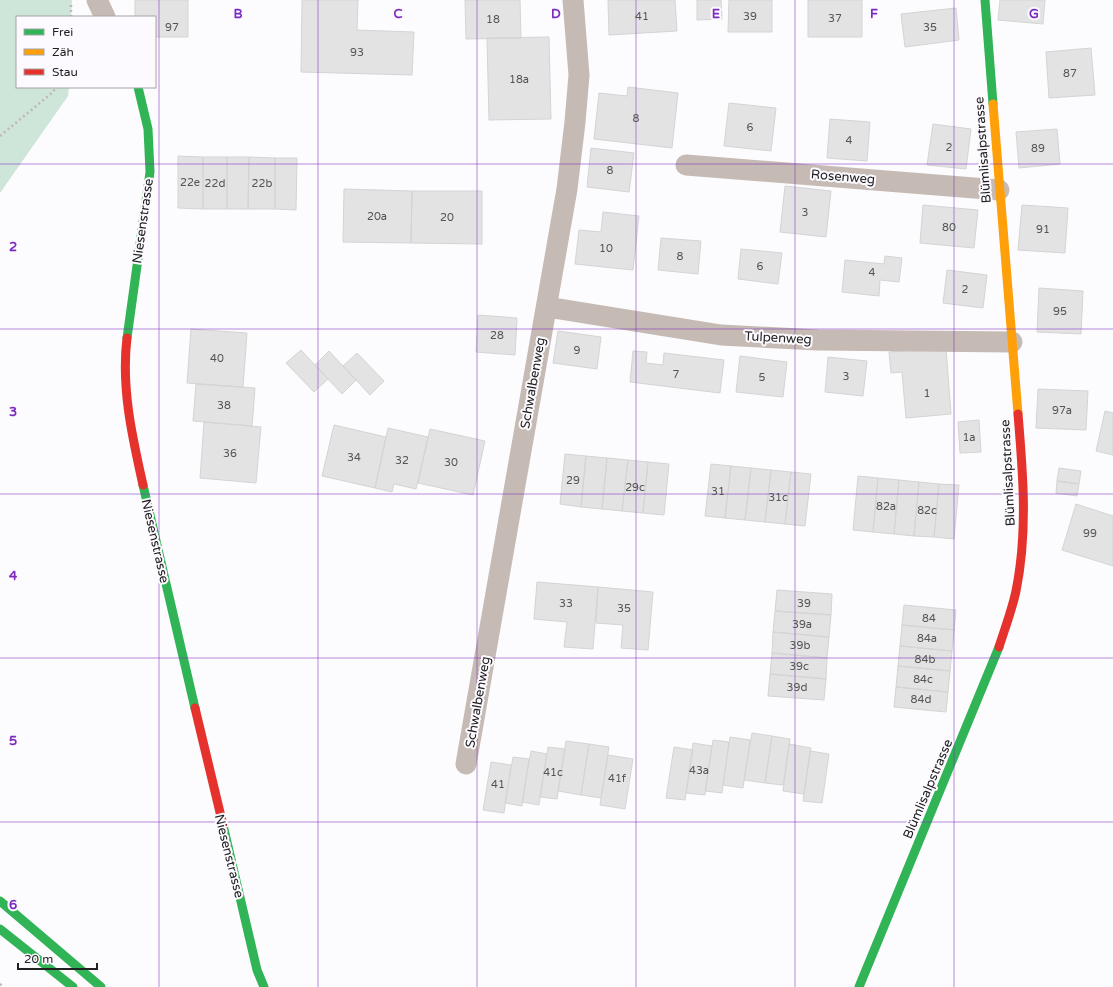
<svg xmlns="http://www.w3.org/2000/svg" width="1113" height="987" font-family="'Varela Round',sans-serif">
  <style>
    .green { fill: #cee5da }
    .building { fill: #e4e3e4; stroke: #d4d4d5 }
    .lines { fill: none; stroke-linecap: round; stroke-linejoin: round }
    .path { stroke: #c0b8b5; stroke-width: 2.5; stroke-dasharray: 2 3; stroke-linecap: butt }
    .street { stroke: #c6bab4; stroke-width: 21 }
    .fast { stroke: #30b455; stroke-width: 9 }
    .slow { stroke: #ff9f0a; stroke-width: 9 }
    .jam { stroke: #e5322d; stroke-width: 9 }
    .grid { fill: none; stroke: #7b2cbf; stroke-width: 1; stroke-opacity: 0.55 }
    .labels { text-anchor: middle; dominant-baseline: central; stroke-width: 4; stroke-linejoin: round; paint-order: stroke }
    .number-label { font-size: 11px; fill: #545454 }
    .street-label { font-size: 13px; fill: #212122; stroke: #fcfafe }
    .grid-label { font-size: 13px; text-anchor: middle; font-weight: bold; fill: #7b2cbf; stroke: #fcfafe; stroke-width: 4; stroke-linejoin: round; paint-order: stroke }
  </style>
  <rect width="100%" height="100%" fill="#fcfbfd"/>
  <!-- green -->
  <path class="green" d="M0 0H72L71 17H17V87H69L68 96 0 193Z"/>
  <!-- building -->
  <path class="building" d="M135 0H188V37H155V17H135Z
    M302 0H358L357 30 414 32 412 75 301 72Z
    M465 0H520L521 38 466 39Z
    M608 0H675L677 31 609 35Z
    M697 0H721L722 19 697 20Z
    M729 0H772V32H728Z
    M808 0H862V37H808Z
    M1000 0H1045L1043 24 998 20Z
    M956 8 959 40 905 47 901 14Z
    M549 37 551 119 489 120 487 38Z
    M1091 48 1095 95 1049 98 1046 52Z
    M628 87 678 93 672 148 594 139 599 93 627 96Z
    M729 103 776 108 771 151 724 146Z
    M830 119 870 122 867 161 827 158Z
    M933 124 971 129 966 169 927 165Z
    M1057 129 1060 164 1019 168 1016 132Z
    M591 148 634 153 629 192 587 187Z
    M178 156 203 157V209L178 208Z
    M203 157H227V209H203Z
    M227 157H249L248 209H227Z
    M249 157 275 158V209H248Z
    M275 158H297L296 210 275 209Z
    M785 186 831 191 826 237 780 232Z
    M344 189 412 191 411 243 343 242Z
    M412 191H482V244L411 243Z
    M923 205 978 210 974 248 920 243Z
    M1022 205 1068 208 1065 253 1018 250Z
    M603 212 639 216 633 270 575 264 579 230 601 232Z
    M661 238 701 241 698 274 658 270Z
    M741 249 782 253 778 284 738 279Z
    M885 256 902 258 899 282 880 280 879 296 842 292 845 260 884 264Z
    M947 270 987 275 983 308 943 303Z
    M1039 288 1083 291 1081 334 1037 332Z
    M478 315 517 318 515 355 476 352Z
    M191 329 247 333 243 387 187 383Z
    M558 331 601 337 597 369 553 363Z
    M946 348 951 414 906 418 902 372 891 373 889 352Z
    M301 350 328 379 314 392 286 363Z
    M329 351 356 380 342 394 315 365Z
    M633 351 647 352 646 363 663 365 664 353 724 360 720 393 630 382Z
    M357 353 384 381 370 395 343 366Z
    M740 356 787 362 783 397 736 392Z
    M828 357 867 361 863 396 825 392Z
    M196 384 255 388 252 426 193 421Z
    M1038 389 1088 391 1086 430 1036 428Z
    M1105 411 1113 413V455L1096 451Z
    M979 420 981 452 960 453 958 422Z
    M204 422 261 427 256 483 200 478Z
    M334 425 386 437 375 488 322 476Z
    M388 428 428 437 416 489 394 484 392 492 375 488Z
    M430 429 485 441 473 495 418 483Z
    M565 454 586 456 581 507 560 504Z
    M586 456 607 458 602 509 581 507Z
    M607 458 628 460 622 511 602 509Z
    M628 460 648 462 643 513 622 511Z
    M648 462 669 464 664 515 643 513Z
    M711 464 731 466 725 518 705 516Z
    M731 466 751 468 745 520 725 518Z
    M751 468 771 470 765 522 745 520Z
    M1059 468 1081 471 1079 484 1057 481Z
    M771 470 791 472 785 524 765 522Z
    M791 472 811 474 805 526 785 524Z
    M858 476 878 478 873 532 853 530Z
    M878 478 899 480 894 534 873 532Z
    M899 480 919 482 914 536 894 534Z
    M1057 481 1079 484 1077 496 1056 493Z
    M919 482 939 484 934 537 914 536Z
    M939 484 959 485 954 539 934 537Z
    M1076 504 1113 516V566L1062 550Z
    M537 582 598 587 593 649 564 647 567 622 534 619Z
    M598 587 653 592 648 650 621 648 623 625 596 623Z
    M777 590 832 594 831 615 775 611Z
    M904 605 956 610 954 630 902 625Z
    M775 611 831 615 829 637 773 632Z
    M902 625 954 630 952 651 900 646Z
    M773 632 829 637 827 658 772 653Z
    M900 646 952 651 950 671 898 666Z
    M772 653 827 658 826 679 770 674Z
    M898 666 950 671 948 692 896 687Z
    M770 674 826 679 824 700 768 696Z
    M896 687 948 692 946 712 894 707Z
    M752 733 772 736 765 783 744 780Z
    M772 736 790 739 783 785 765 783Z
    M730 737 750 740 743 788 723 785Z
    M713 740 729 742 722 793 705 791Z
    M566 741 589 744 581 795 558 791Z
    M693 743 712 746 705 795 686 793Z
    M589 744 609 747 601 798 581 795Z
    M789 744 811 748 804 794 783 791Z
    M548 747 565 749 557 799 540 797Z
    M674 747 693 750 685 800 666 798Z
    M531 751 547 754 539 805 522 802Z
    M810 751 829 754 822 803 803 801Z
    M608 755 633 759 625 809 600 805Z
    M513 757 529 759 522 806 505 803Z
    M491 762 511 765 504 813 483 810Z"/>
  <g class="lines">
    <!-- path -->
    <path class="path" d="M71 17V2
      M0 136 53 92 56 87
      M0 984 4 987"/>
    <!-- street -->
    <path class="street" d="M97 0 105 17
      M686 165 999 190
      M547 307 721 335 818 340 1012 342
      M466 764 567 189 575 122 579 75 573 0"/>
    <!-- fast -->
    <path class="fast" d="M985 0 993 104
      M127 338 150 172 148 129 138 87
      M143 485 195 708
      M223 825 257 970 264 987
      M0 901 101 987
      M0 929 73 987
      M859 987 999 647"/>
    <!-- slow -->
    <path class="slow" d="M993 104 1018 414"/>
    <!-- jam -->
    <path class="jam" d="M127 338C121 387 132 436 143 485
      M999 647C1005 628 1012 610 1016 591 1028 532 1023 473 1018 414
      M195 708 223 825"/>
  </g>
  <!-- grid -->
  <path class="grid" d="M159 0V987M318 0V987M477 0V987M636 0V987M795 0V987M954 0V987M0 164H1113M0 329H1113M0 494H1113M0 658H1113M0 822H1113"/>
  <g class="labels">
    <!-- number labels -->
    <g class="number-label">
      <text x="642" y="16">41</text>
      <text x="750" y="16">39</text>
      <text x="835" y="18">37</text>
      <text x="493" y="19">18</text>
      <text x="172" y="27">97</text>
      <text x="930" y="27">35</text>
      <text x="357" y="52">93</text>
      <text x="1070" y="73">87</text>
      <text x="519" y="79">18a</text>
      <text x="636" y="118">8</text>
      <text x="750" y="127">6</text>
      <text x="849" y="140">4</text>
      <text x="949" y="147">2</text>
      <text x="1038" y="148">89</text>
      <text x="610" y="170">8</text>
      <text x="190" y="182">22e</text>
      <text x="215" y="183">22d</text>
      <text x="262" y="183">22b</text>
      <text x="805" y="212">3</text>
      <text x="377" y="216">20a</text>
      <text x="447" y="217">20</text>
      <text x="949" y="227">80</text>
      <text x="1043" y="229">91</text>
      <text x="606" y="248">10</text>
      <text x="680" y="256">8</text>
      <text x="760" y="266">6</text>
      <text x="872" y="272">4</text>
      <text x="965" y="289">2</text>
      <text x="1060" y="311">95</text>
      <text x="497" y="335">28</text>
      <text x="577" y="350">9</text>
      <text x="217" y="358">40</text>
      <text x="676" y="374">7</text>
      <text x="846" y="376">3</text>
      <text x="762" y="377">5</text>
      <text x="927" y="393">1</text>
      <text x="224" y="405">38</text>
      <text x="1062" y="410">97a</text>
      <text x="969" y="437">1a</text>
      <text x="230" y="453">36</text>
      <text x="354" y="457">34</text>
      <text x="402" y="460">32</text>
      <text x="451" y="462">30</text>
      <text x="573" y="480">29</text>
      <text x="635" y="487">29c</text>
      <text x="718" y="491">31</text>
      <text x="778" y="497">31c</text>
      <text x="886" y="506">82a</text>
      <text x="927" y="510">82c</text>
      <text x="1090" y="533">99</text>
      <text x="566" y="603">33</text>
      <text x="804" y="603">39</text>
      <text x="624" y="608">35</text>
      <text x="929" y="618">84</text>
      <text x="802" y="624">39a</text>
      <text x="927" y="638">84a</text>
      <text x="800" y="645">39b</text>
      <text x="925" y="659">84b</text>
      <text x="799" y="666">39c</text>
      <text x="923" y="679">84c</text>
      <text x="797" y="687">39d</text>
      <text x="921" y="699">84d</text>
      <text x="699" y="770">43a</text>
      <text x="553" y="772">41c</text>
      <text x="617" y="778">41f</text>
      <text x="498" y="784">41</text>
    </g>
    <!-- street labels -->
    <g class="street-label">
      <text transform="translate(983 150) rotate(-94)">Blümlisalpstrasse</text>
      <text transform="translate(843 177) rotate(5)">Rosenweg</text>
      <text transform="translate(143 221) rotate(-82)">Niesenstrasse</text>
      <text transform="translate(778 338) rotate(3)">Tulpenweg</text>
      <text transform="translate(533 383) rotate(-80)">Schwalbenweg</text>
      <text transform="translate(1008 473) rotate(-93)">Blümlisalpstrasse</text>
      <text transform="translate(155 541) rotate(77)">Niesenstrasse</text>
      <text transform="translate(478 702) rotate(-80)">Schwalbenweg</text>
      <text transform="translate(928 789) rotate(-67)">Blümlisalpstrasse</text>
      <text transform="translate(229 856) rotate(76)">Niesenstrasse</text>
    </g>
  </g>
  <g class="grid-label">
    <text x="238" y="18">B</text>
    <text x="398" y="18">C</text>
    <text x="556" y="18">D</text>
    <text x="716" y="18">E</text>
    <text x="874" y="18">F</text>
    <text x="1034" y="18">G</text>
    <text x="13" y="251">2</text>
    <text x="13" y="416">3</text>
    <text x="13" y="580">4</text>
    <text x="13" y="745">5</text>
    <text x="13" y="909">6</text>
  </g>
  <!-- legend -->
  <rect x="16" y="16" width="140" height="72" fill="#fcfafe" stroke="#a4a3a6"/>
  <rect x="24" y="29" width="20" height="6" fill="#30b455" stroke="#a4a3a6"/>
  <text x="52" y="36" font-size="12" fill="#212122">Frei</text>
  <rect x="24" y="49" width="20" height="6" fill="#ff9f0a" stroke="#a4a3a6"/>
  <text x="52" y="56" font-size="12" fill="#212122">Zäh</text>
  <rect x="24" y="69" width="20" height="6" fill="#e5322d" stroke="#a4a3a6"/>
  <text x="52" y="76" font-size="12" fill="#212122">Stau</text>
  <!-- scale -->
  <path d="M18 963v6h79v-6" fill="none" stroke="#212122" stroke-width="2"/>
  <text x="24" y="963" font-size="12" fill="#212122" stroke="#fcfafe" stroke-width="3" paint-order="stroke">20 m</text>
</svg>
